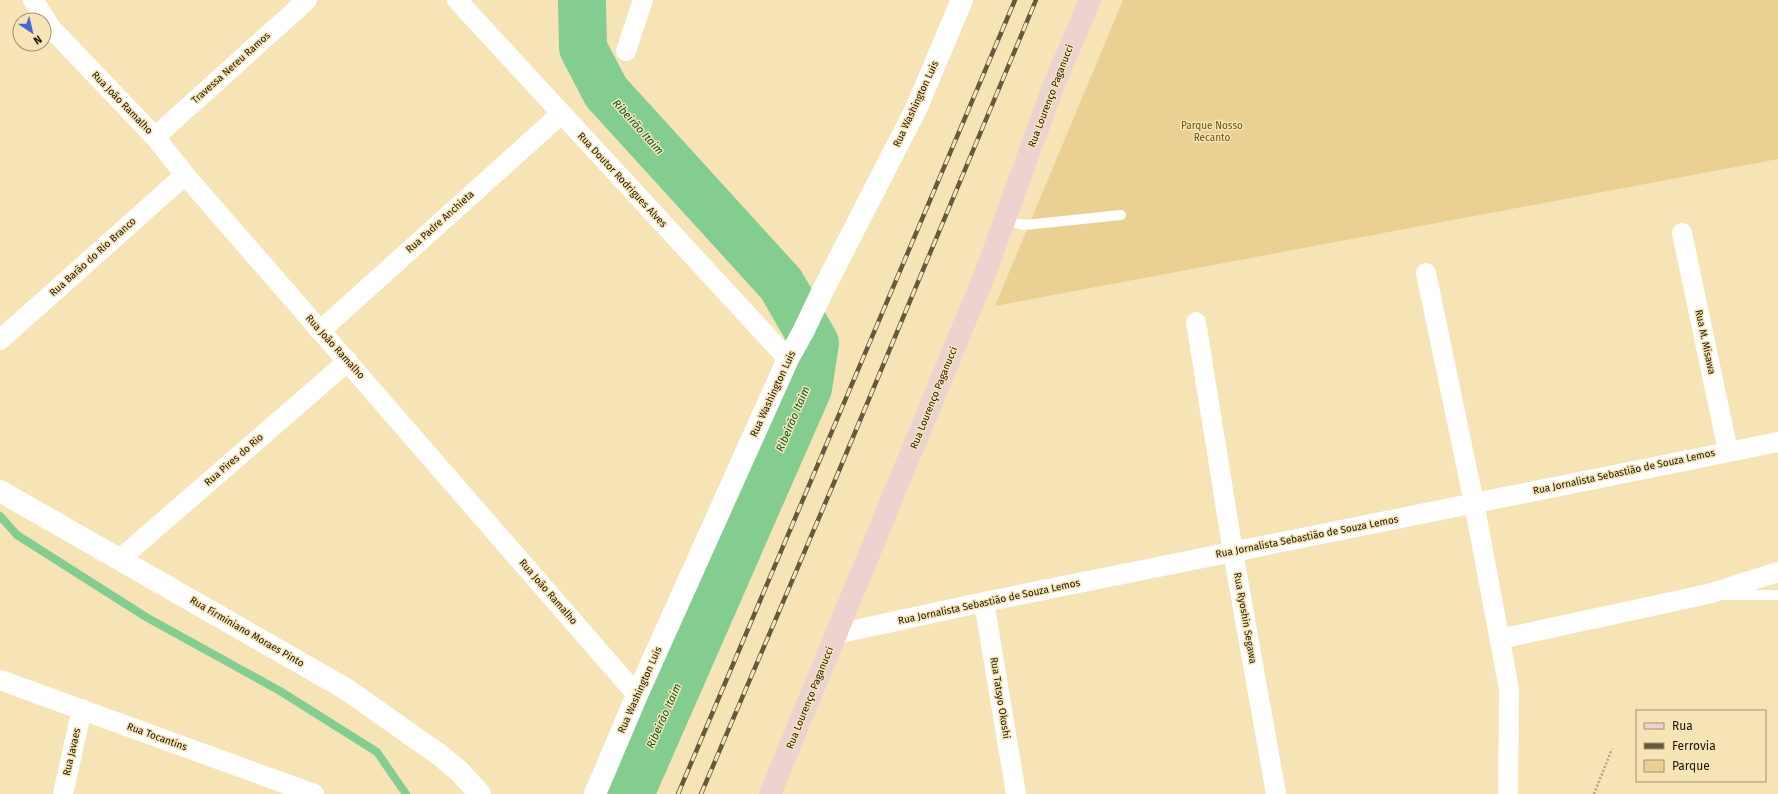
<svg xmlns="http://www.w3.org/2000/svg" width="1778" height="794" font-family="'Fira Sans',sans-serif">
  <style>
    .green { fill: #ead193 }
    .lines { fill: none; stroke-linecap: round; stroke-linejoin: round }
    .stream { stroke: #84cd90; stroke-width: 8 }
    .river { stroke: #84cd90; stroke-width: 48 }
    .path { stroke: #b2a47f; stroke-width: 2.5; stroke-dasharray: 2 2; stroke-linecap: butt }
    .service { stroke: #fff; stroke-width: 10 }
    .minor { stroke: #fff; stroke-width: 20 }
    .tertiary { stroke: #fff; stroke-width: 22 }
    .secondary { stroke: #edd3cf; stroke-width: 22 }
    .rail-casing { stroke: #645a3f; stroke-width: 4.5 }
    .rail { stroke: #f6e4b6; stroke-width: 3; stroke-dasharray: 9; stroke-linecap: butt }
    .labels { text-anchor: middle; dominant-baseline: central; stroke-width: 3; stroke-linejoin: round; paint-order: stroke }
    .street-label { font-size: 10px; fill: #1d1605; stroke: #f6e4b6 }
    .park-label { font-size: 10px; fill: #6a530f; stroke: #f6e4b6 }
    .water-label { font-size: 11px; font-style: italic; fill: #005720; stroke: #f6e4b6 }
  </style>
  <rect width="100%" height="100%" fill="#f6e4b6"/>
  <!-- green -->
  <path class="green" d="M1123 0H1778V159L995 306Z"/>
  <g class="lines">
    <!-- stream -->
    <path class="stream" d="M0 516 17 535 146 617 280 691 377 752 406 794"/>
    <!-- river -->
    <path class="river" d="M582 0 583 48 606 92 781 284 815 343 808 388 630 794"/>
    <!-- path -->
    <path class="path" d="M1594 794 1612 749"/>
    <!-- service -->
    <path class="service" d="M1004 221 1025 225 1121 215
      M1722 595H1778"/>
    <!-- minor -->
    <path class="minor" d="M33 0 51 28 155 137 185 175 637 695
      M457 0 788 359
      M626 51 643 0
      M155 137 307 0
      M1682 233 1728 451
      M1426 273 1474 503 1509 689 1508 794
      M1196 322 1233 552 1276 794
      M320 331 561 114
      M0 340 185 175
      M120 559 348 361
      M984 602 1016 794
      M836 634 984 602 1778 442
      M1500 639 1708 594 1778 572
      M0 680 314 794
      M63 794 82 709"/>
    <!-- tertiary -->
    <path class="tertiary" d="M0 491 346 689 441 756 460 772 480 794
      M595 794 637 695 788 359 803 332 823 290 916 109 962 0"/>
    <!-- secondary -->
    <path class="secondary" d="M770 794 986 271 1053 87 1090 0"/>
    <!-- rail casing -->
    <g class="rail-casing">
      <path id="rail" d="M678 794 1015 0
        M701 794 833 485 1036 0"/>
    </g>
    <!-- rail -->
    <use href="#rail" class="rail"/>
  </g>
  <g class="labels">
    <!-- street labels -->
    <g class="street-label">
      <text transform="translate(231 68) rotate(-42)">Travessa Nereu Ramos</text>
      <text transform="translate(1051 96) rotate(-69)">Rua Lourenço Paganucci</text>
      <text transform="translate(122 103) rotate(46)">Rua João Ramalho</text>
      <text transform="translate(916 104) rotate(-65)">Rua Washington Luis</text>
      <text transform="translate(622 180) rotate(47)">Rua Doutor Rodrigues Alves</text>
      <text transform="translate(440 222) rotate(-42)">Rua Padre Anchieta</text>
      <text transform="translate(93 257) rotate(-42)">Rua Barão do Rio Branco</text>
      <text transform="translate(1705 342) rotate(78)">Rua M. Misawa</text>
      <text transform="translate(335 347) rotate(48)">Rua João Ramalho</text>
      <text transform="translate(773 394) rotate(-65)">Rua Washington Luis</text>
      <text transform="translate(934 398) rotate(-68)">Rua Lourenço Paganucci</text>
      <text transform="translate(234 460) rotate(-41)">Rua Pires do Rio</text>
      <text transform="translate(1624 472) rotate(-12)">Rua Jornalista Sebastião de Souza Lemos</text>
      <text transform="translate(1307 537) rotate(-11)">Rua Jornalista Sebastião de Souza Lemos</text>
      <text transform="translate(548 592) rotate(49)">Rua João Ramalho</text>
      <text transform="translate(989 602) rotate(-12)">Rua Jornalista Sebastião de Souza Lemos</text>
      <text transform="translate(1245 618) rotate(80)">Rua Ryoshin Segawa</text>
      <text transform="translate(247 632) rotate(30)">Rua Firminiano Moraes Pinto</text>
      <text transform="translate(640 690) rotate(-66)">Rua Washington Luis</text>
      <text transform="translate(810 698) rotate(-68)">Rua Lourenço Paganucci</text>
      <text transform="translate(1000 698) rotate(81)">Rua Tatsyo Okoshi</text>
      <text transform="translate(157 737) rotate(20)">Rua Tocantins</text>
      <text transform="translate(72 752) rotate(-77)">Rua Javaes</text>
    </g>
    <!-- park labels -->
    <g class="park-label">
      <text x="1212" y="126">Parque Nosso<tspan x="1212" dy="12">Recanto</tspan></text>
    </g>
    <!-- water labels -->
    <g class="water-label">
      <text transform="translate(638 127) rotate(48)">Ribeirão Itaim</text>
      <text transform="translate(793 419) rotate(-67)">Ribeirão Itaim</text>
      <text transform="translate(664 716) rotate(-66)">Ribeirão Itaim</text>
    </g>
  </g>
  <!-- legend -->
  <rect x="1636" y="710" width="130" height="72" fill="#f6e4b6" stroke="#9f926f"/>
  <rect x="1644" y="723" width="20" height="6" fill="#edd3cf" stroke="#9f926f"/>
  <text x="1672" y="730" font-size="12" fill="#1d1605">Rua</text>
  <rect x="1644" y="743" width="20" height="6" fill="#645a3f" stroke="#9f926f"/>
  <text x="1672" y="750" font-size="12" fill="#1d1605">Ferrovia</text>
  <rect x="1644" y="760" width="20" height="12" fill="#ead193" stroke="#9f926f"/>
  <text x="1672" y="770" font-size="12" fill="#1d1605">Parque</text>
  <!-- north arrow -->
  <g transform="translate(32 32) rotate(145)"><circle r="19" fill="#f6e4b6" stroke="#9f926f"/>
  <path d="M0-3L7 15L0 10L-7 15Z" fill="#4867da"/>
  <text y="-6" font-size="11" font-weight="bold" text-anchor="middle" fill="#1d1605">N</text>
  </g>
</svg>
